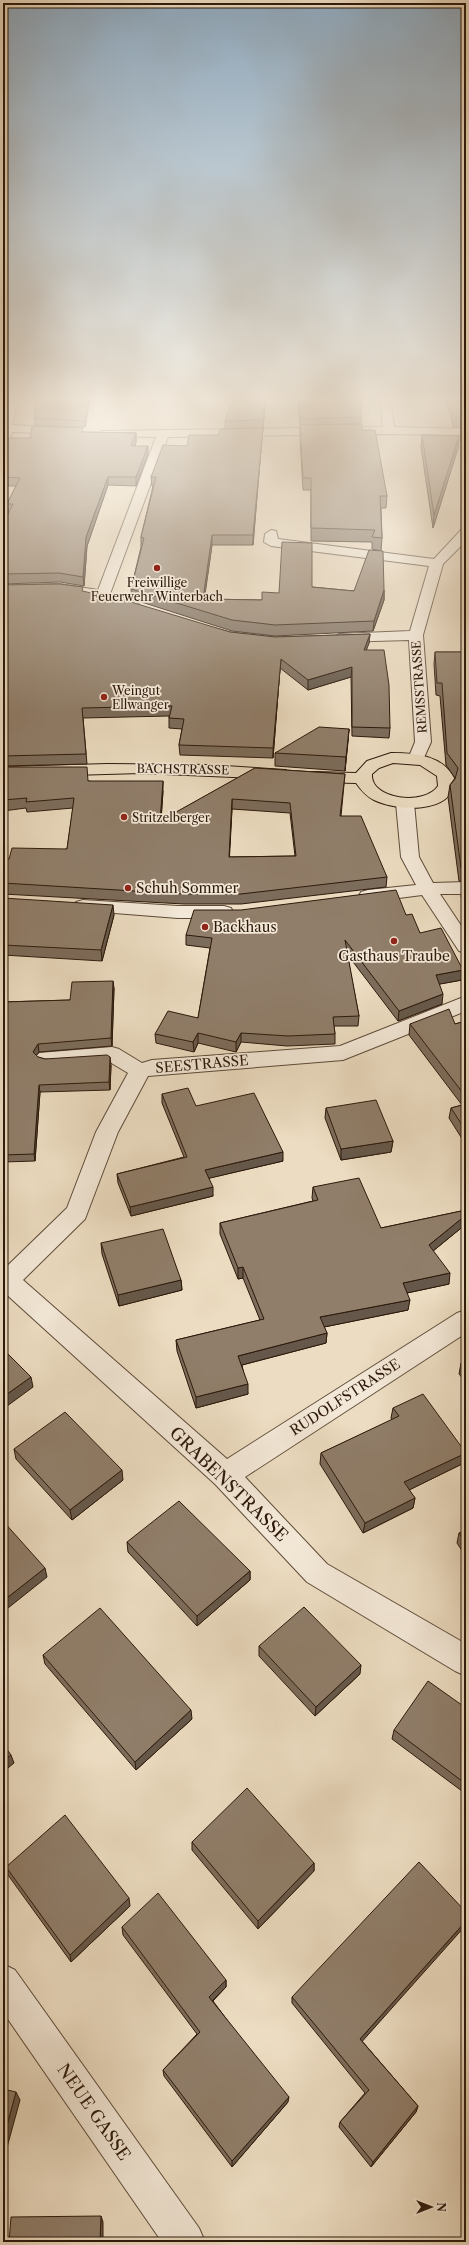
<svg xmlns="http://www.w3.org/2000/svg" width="469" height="2245" font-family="'Libre Caslon Text',serif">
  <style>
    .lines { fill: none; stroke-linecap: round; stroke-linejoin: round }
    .minor-casing { stroke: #5d4a38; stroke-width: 2 }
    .major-casing { stroke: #2d190b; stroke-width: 2 }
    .minor { fill: #f3e8d7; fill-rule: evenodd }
    .major { fill: #ecdcc1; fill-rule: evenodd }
    .wall { fill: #7c6c5b; stroke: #2d190b; fill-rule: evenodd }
    .shaded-wall { fill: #65584a; stroke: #2d190b }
    .building { fill: #907e6a; stroke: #2d190b; fill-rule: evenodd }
    .poi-dot { fill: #8f2418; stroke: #f3e8d7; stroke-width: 1.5 }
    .labels { text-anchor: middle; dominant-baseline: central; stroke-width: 3.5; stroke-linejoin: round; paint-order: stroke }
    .far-poi-label { font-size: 12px; fill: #2d190b; stroke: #f3e8d7; text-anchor: start }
    .far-street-label { font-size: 12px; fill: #2d190b; stroke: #f3e8d7 }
    .poi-label { font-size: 14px; fill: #2d190b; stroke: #f3e8d7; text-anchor: start }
    .street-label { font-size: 14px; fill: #2d190b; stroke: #f3e8d7 }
    .near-street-label { font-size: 17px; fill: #2d190b; stroke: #f3e8d7 }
  </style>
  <rect width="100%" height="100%" fill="#ecdcc1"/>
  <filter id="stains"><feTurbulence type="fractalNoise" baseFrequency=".005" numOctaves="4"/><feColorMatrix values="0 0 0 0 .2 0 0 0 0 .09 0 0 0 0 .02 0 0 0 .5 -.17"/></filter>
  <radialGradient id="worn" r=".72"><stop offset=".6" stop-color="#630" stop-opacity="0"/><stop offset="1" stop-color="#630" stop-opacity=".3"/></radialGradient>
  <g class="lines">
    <!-- minor casing -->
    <g class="minor-casing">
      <path id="minor" d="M7 397H18L12 425 62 428 68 431 62 434 12 432 9 445 3 448V412Z
        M379 397H390L394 427 466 429V435L376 434 168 437 110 594 137 602 139 605 137 608 132 609 85 595 60 592 3 593V585L60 584 98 590 156 437 106 436 100 433 102 431 383 427Z
        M466 529V541L443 564 423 635 431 742 422 762H410L408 759 415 742 409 640 339 642 332 638 339 634 410 631 429 566 271 546 264 542 265 534 271 530 276 531 278 539 434 559 461 530Z
        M405 798 411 799 414 803 419 857 433 883 466 882V894H440L466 933V953L459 951 422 895 368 902 361 900 359 896 361 892 368 890 416 885 401 857 396 803 399 799Z
        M83 900 178 906H224L231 908 233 912 231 916 224 918H178L76 910 74 906 76 902Z
        M466 996V1011L343 1060 148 1076 118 1132 85 1219 23 1280 227 1459 457 1313 466 1310V1333L245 1477 327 1564 466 1644V1676L455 1671 307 1582 215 1484 6 1294 3 1295V1270L67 1208 96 1132 128 1073 108 1061 46 1065 39 1063 35 1058 39 1053 112 1047 119 1049 142 1063 152 1060 340 1046Z
        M3 1964 15 1970 199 2228 205 2242H162L3 2012Z"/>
    </g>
    <!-- major casing -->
    <g class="major-casing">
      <path id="major" d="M391 753C415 753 444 755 455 780 453 815 396 811 374 800 366 796 361 790 356 783L314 782 308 781 306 777 308 773 314 772 356 773 367 761ZM393 763 420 765 437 776 438 786C425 806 370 800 372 774L379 768Z
        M107 764 210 765 286 770 288 774 286 778 280 779 141 773 3 777V767Z"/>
    </g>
    <!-- minor -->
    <use href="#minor" class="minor"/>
    <!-- major -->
    <use href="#major" class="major"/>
  </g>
  <!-- wall -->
  <path class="wall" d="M90 397 85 427 35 425 34 418Z
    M234 397H266L263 428 262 437 253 545H212L204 599 262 600 279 593 312 587 354 591 384 590V600L373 631 275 636 232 631 132 599 131 589 141 547V537L153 486H152L151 477 187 446 218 435 225 429V421Z
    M298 397H361V424L362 430 387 496 386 508H381L382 538 381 551 372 549V542L311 541V490H303L300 437V427Z
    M446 397H466V421L464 427H453Z
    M83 432 136 433V442L135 446 148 454 136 486 108 485 87 546 84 586 60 582 3 584V524L9 512H8L7 504 16 486H3V441L30 438Z
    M422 435 459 436 458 448 433 528 421 447Z
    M3 585 83 592 230 632 275 637 370 634 369 643 366 650 390 728 389 738 352 736 351 677 308 690 280 668 273 758 180 755 179 745 182 729 169 728V716L83 718 87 764 3 766Z
    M435 652H466V882L459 881 448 797 450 785 455 778 446 765 440 696 436 695 434 664Z
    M349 729 345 771 275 766V753Z
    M3 767 88 781 163 791 161 821 255 768 345 774 341 816 387 877 386 887 241 904H184L3 894V859H9L67 849 73 808 27 812 26 808 3 811ZM232 809 290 813 295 856 229 857Z
    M463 883H466V903L461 897Z
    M3 898 114 915 102 961 3 955Z
    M406 915 420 933 462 980 439 984 442 1004 398 1021 347 954 359 1016 358 1026H334L335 1034V1044L287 1046 241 1042 236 1052 198 1043 194 1052 156 1043 155 1034 198 1018 210 948 186 945V935Z
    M114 988 112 1046 39 1052 36 1055 38 1057 45 1059 111 1065 110 1090 40 1092 35 1161 3 1162V1002L70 1000Z
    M466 1021V1145L449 1118 451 1108 462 1105 409 1035 410 1024H455Z
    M162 1094 283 1161 209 1178 213 1196 131 1216 118 1183 117 1174 184 1157 162 1103Z
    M326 1108 393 1141 391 1152 341 1160 325 1118Z
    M313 1187 381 1228 466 1210V1224L433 1251 449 1284 407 1293 408 1310 324 1327 327 1333 326 1343 242 1365 248 1394 196 1408 177 1351 176 1340 260 1320 243 1278 238 1279 220 1234V1223L313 1201 312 1198Z
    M3 1240 4 1256H3Z
    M101 1243 181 1280 182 1290 119 1306 102 1254Z
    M466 1361V1389L463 1385 464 1380 459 1374 461 1363Z
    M393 1408 466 1453 464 1463 409 1490 415 1498 413 1508 363 1533 320 1464 321 1453 392 1420 391 1418Z
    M14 1449 123 1480 72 1520 16 1459Z
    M466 1530V1557L457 1543 459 1533Z
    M127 1542 250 1571V1580L197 1626 128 1552Z
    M259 1646 360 1674 315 1716 259 1656Z
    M43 1655 192 1719 136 1770 45 1664Z
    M466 1708V1794L392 1739 394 1730Z
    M192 1842 314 1863V1871L258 1929 192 1850Z
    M6 1867 130 1906 71 1962 8 1875Z
    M122 1927 226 1980V1987L213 2001 288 2102 232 2167 164 2076 163 2070 197 2034 123 1935Z
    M292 1997 362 2041 418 2106 416 2112 371 2167 339 2127 340 2122 365 2093 292 2003Z"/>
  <!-- shaded-wall -->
  <path class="shaded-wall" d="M89 397H90L85 427 84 421Z
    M265 397H266L263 428V420Z
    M466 414V421L464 427 465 417Z
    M263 428 262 437 253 545V535Z
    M136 433V442L132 454 131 446Z
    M459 436 458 448 433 528 434 515Z
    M148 446V454L136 486V477Z
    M108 477V485L87 546 84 586 83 577 86 537Z
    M212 535V545L203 609V599Z
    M384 590V600L373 631 374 621Z
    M370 634 369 643 363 660 364 650Z
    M281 659 280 668 273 758V748Z
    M352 667 351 677 308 690V680Z
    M349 729 348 742 345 771 346 757Z
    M163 781V791L160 832V821Z
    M232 799V809L229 867V857Z
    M113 905 114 915 102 961 101 950Z
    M463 970 462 980 435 985 436 975Z
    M113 981 114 988 112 1046 111 1038Z
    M443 994 442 1004 398 1021 399 1011Z
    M198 1033V1043L194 1052 193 1042Z
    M241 1033V1042L236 1052V1042Z
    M38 1044 39 1052 34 1059 33 1052Z
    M110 1057 111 1065 110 1090 109 1082Z
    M39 1085 40 1092 35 1161 34 1154Z
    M393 1141 391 1152 341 1160V1149Z
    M283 1152V1161L206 1179 205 1170Z
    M213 1187V1196L131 1216 130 1207Z
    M466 1215V1224L427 1256 429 1245Z
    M3 1240 4 1256 3 1248Z
    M243 1267V1278L238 1279V1268Z
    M450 1273 449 1284 402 1294 403 1283Z
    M181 1280 182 1290 119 1306 118 1295Z
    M410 1300 408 1310 319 1328 320 1317Z
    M327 1333 326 1343 238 1366V1356Z
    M31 1377 33 1387 3 1409V1397Z
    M248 1384V1394L196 1408V1397Z
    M466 1453 464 1463 403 1493 404 1482Z
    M122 1470 123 1480 72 1520 70 1510Z
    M415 1498 413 1508 363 1533 365 1523Z
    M45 1568 47 1577 3 1612V1601Z
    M250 1571V1580L197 1626V1616Z
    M361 1665 360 1674 315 1716 316 1707Z
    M191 1710 192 1719 136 1770 135 1762Z
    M11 1755 14 1763 3 1772V1761Z
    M314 1863V1871L258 1929V1921Z
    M129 1898 130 1906 71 1962 70 1955Z
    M466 1921V1925L359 2045 360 2039Z
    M226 1980V1987L210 2003 209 1997Z
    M16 2092 20 2100 3 2162V2140Z
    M289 2097 288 2102 232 2167V2161Z
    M418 2106 416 2112 371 2167 373 2162Z
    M101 2216 103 2222V2242H100Z"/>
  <!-- building -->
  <path class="building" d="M37 397H89L84 421 34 418Z
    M234 397H265L263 420 225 421Z
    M299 397H361V417L300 419Z
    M449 397H466V414L465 417H454Z
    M362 424V430H375L387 496H380L382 538 372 537 375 530 311 528V478H303L300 425Z
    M32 426 83 428 82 432 136 433 131 446H148L136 477H108L86 537 83 577 59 573 3 574V524L13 504H7L20 478 3 477V441L9 438H30Z
    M263 428 253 535H212L203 599 262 600V592L279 593 282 542 312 543V587L354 591 369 550 383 551 384 590 374 621 275 625 232 620 131 589 144 538 141 537 156 477H151L163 445 187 446 189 435H218L221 429Z
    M422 435 459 436 434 515Z
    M59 584 83 587 82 591 121 599 230 632 275 637 370 634 364 650H384L389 685 390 728 352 727V667L308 680 281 659 273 748 179 745 184 719 169 718 172 706 82 708 86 754 3 756V585Z
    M435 652H466V868H461L450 785 455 779 458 768 447 753 442 683H437Z
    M319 727 349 729 346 757 275 753Z
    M3 767H87L88 781H163L160 821 255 768 345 774 340 816H361L387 877 241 894H184L3 883V859H9L12 848 67 849 74 798 26 802 27 798 3 800ZM232 799 290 803 296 856 229 857Z
    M463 883H466V887Z
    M396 890 406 915 412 914 420 933 441 928 463 970 436 975 443 994 399 1011 345 940 359 1016 333 1017 335 1034 288 1036 241 1033 236 1042 198 1033 193 1042 155 1034 168 1011 198 1018 212 938 186 935 194 910H241Z
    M3 898 113 905 101 950 3 945Z
    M113 981 111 1038 38 1044 33 1052 38 1057 45 1059 107 1055 110 1057 109 1082 39 1085 34 1154 3 1155V1002L70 1000 72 982Z
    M449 1009 455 1024 466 1021V1097L410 1024Z
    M188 1088 196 1106 254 1093 283 1152 205 1170 213 1187 130 1207 117 1174 187 1157 162 1094Z
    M376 1100 393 1141 341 1149 326 1108Z
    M466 1104V1131L451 1108Z
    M359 1178 381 1228 466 1210V1215L429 1245 450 1273 403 1283 410 1300 320 1317 327 1333 238 1356 248 1384 196 1397 176 1340 264 1319 243 1267 238 1268 220 1223 318 1200 313 1187Z
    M163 1229 181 1280 118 1295 101 1243Z
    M3 1349 31 1377 3 1397Z
    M466 1361V1369L461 1363Z
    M423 1394 466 1453 404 1482 415 1498 365 1523 321 1453 399 1416 393 1408Z
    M65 1412 122 1470 70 1510 14 1449Z
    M179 1501 250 1571 197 1616 127 1542Z
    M3 1521 45 1568 3 1601Z
    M466 1530V1544L459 1533Z
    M304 1607 361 1665 316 1707 259 1646Z
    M100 1608 191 1710 135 1762 43 1655Z
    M428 1681 466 1708V1784L394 1730Z
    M3 1744 11 1755 3 1761Z
    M247 1788 314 1863 258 1921 192 1842Z
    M65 1815 129 1898 70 1955 6 1867Z
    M419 1862 466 1912V1921L360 2039 418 2106 373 2162 340 2122 369 2090 292 1997Z
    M158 1893 226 1980 209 1997 289 2097 232 2161 163 2070 200 2032 122 1927Z
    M3 2089 16 2092 3 2140Z
    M101 2216 100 2242H9L11 2217Z"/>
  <!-- sky -->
  <linearGradient id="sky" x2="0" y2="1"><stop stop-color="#8faac0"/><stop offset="0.56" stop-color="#f6efe3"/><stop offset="1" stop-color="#f6efe3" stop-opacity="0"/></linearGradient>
  <rect width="469" height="712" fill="url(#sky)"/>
  <!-- markers -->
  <g class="poi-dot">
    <circle cx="157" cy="568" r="4"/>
    <circle cx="104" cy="697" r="4"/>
    <circle cx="124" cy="817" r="4"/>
    <circle cx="128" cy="888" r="4"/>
    <circle cx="205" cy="927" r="4"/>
    <circle cx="394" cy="941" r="4"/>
  </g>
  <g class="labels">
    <!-- far-poi labels -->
    <g class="far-poi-label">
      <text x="157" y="582" text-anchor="middle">Freiwillige<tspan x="157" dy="14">Feuerwehr Winterbach</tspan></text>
      <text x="112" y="690">Weingut<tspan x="112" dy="14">Ellwanger</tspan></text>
      <text x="132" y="817">Stritzelberger</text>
    </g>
    <!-- far-street labels -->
    <g class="far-street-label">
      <text transform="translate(419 687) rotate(-94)">REMSSTRASSE</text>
      <text transform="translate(183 769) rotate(1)">BACHSTRASSE</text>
    </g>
    <!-- poi labels -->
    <g class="poi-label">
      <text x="136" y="888">Schuh Sommer</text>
      <text x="213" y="927">Backhaus</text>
      <text x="394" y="956" text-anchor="middle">Gasthaus Traube</text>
    </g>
    <!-- street labels -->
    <g class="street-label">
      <text transform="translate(202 1064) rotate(-5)">SEESTRASSE</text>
      <text transform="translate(345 1397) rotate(-33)">RUDOLFSTRASSE</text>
    </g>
    <!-- near-street labels -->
    <g class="near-street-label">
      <text transform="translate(229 1484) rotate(44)">GRABENSTRASSE</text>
      <text transform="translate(94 2112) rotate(55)">NEUE GASSE</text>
    </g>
  </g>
  <!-- margin -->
  <rect width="469" height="2245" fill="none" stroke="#ecdcc1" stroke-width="16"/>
  <rect x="4" y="4" width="461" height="2237" fill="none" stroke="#2d190b" stroke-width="2"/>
  <rect x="8" y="8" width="453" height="2229" fill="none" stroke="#2d190b"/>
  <!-- north arrow -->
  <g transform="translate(431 2207) rotate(90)" stroke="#f3e8d7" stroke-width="3" paint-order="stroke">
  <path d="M0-3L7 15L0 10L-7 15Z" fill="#2d190b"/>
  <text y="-6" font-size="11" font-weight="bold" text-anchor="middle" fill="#2d190b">N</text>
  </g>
  <rect width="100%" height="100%" filter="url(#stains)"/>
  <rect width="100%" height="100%" fill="url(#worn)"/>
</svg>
